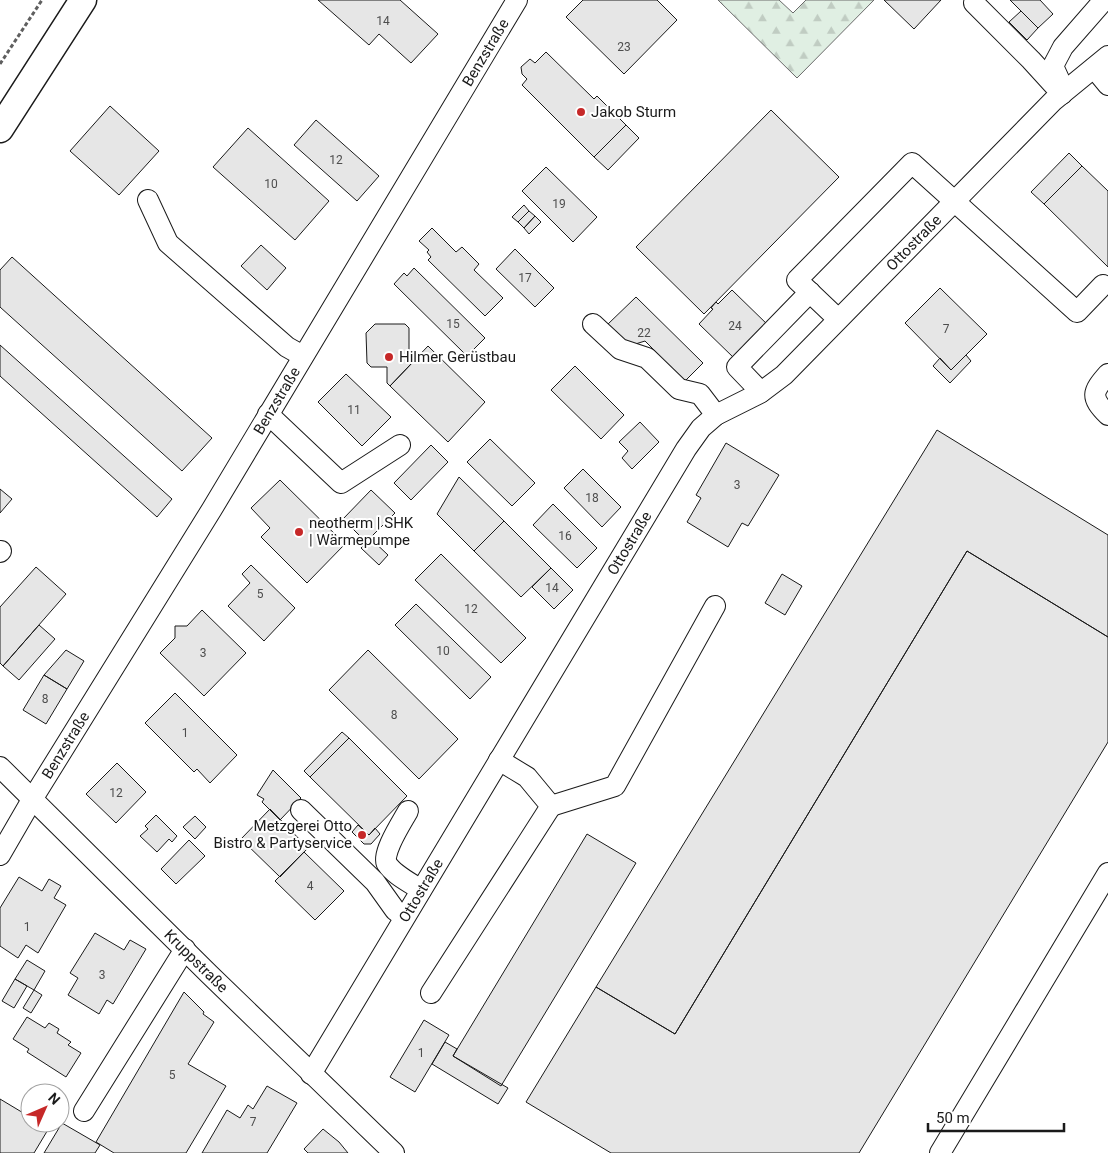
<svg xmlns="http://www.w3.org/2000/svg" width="1108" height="1153" font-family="Roboto,sans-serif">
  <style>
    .forest { fill: url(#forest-firs); stroke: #6a6a6a }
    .building { fill: #e6e6e6; stroke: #1a1a1a }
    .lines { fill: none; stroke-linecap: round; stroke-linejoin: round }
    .minor-casing { stroke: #1a1a1a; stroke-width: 22 }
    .major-casing { stroke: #1a1a1a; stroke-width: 29 }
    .path { stroke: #5f5f5f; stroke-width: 3; stroke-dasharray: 4 2.5; stroke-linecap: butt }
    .minor { stroke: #fff; stroke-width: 20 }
    .major { stroke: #fff; stroke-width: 26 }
    .poi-dot { fill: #c62828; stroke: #fff; stroke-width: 2 }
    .labels { text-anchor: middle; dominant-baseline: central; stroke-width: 4; stroke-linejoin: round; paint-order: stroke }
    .number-label { font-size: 12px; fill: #4d4d4d }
    .street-label { font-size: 15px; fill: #1a1a1a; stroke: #fff }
    .poi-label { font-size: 15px; fill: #1a1a1a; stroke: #fff; text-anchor: start }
  </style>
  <defs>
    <pattern id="forest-firs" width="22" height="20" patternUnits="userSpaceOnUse" patternTransform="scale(1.25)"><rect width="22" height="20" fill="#e0efe3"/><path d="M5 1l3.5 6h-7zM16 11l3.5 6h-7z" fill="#c0ccc2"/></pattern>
  </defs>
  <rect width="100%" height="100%" fill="#fff"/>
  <!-- forest -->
  <path class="forest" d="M718 0H779L793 13 806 0H874L797 78Z"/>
  <!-- building -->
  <path class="building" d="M318 0H400L438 34 411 63 379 34 369 45Z
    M583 0H657L677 20 624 74 566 17Z
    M884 0H941L914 29Z
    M1010 0H1040L1053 14 1038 28Z
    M1021 11 1038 28 1027 40 1009 22Z
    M546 52 594 99 597 96 626 125 594 157 522 85 527 79 522 74 521 67 530 59 535 63Z
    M110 106 159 151 119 195 70 151Z
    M771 110 839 177 704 314 636 247Z
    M316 120 379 176 357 201 294 145Z
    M626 125 639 138 608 170 594 157Z
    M248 128 329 201 295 240 213 167Z
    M1069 153 1082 166 1044 204 1031 192Z
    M1082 166 1108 191V267L1044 204Z
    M546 167 597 217 573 242 522 191Z
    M524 205 529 211 518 222 512 217Z
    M529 211 535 216 524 228 518 222Z
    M535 216 541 222 529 234 524 228Z
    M432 228 456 252 462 247 479 264 474 270 503 298 485 316 428 260 431 257 427 252 429 250 419 241Z
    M261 245 286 268 267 290 241 266Z
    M515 249 554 288 535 307 496 269Z
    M12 257 212 438 182 471 0 307V270Z
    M414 268 485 338 467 356 394 284 404 273 407 276Z
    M940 288 987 334 951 370 905 323Z
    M732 290 771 328 735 359 699 324 713 309 711 308 716 302 718 304Z
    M636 297 703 363 685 381 645 341 629 346 607 325Z
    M375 324H405L409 328V354L415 360 390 386 387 383V367H371L367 363 366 333Z
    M0 345 172 499 157 517 0 376Z
    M428 346 485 402 448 442 390 386Z
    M966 355 971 361 950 383 933 366 940 358 951 370Z
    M575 366 624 415 601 439 551 390Z
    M346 374 391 417 362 446 318 402Z
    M640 422 659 442 632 469 622 458 628 451 619 442Z
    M937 430 1108 535V637L967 551 675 1034 596 987Z
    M490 439 535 483 512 506 467 462Z
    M726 443 779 475 748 526 742 523 728 547 687 522 701 498 696 495Z
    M431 445 448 462 411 500 394 483Z
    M583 469 621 507 602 527 564 488Z
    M459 477 504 521 474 551 437 514Z
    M280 480 345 544 307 583 261 537 270 528 251 508Z
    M0 489 12 499 0 513Z
    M371 490 395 513 366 542 343 519Z
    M553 504 597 548 577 568 533 525Z
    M504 521 551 568 521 597 474 551Z
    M370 538 388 555 379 565 361 548Z
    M967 551 1108 637V742L859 1153H611L526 1102 596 987 675 1034Z
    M441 554 526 638 501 663 415 580Z
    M251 565 295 608 264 641 228 606 250 583 242 574Z
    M36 567 66 594 3 666 0 663V607Z
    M551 568 573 590 554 609 532 587Z
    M782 574 802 586 785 615 765 603Z
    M416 604 491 677 470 699 395 625Z
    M202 610 246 653 204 696 160 653 175 638V626H187Z
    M39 625 55 639 19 680 3 666Z
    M66 650 84 661 67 689 44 675Z
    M368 650 458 739 419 779 329 690Z
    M44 675 67 689 46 724 23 710Z
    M175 693 237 755 210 783 197 769 194 772 145 723Z
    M342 732 349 738 310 777 304 771Z
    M349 738 407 796 369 835 310 777Z
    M117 763 146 792 116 823 86 794Z
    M273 770 301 798 280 820 262 802 264 799 257 795Z
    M270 809 308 848 280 877 241 839Z
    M156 815 177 836 172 842 169 839 157 852 140 836 148 829 145 826Z
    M195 816 206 827 195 839 183 827Z
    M358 825 369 835 375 828 380 834 371 844H364L352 832Z
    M587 834 636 863 501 1086 453 1056Z
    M189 840 205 856 176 884 161 869Z
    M304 852 344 891 315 920 275 881Z
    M19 877 42 891 49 879 61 886 54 898 66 905 38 953 26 945 18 958 0 946V908Z
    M95 933 124 950 130 940 146 949 113 1004 107 1000 99 1014 68 995 78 978 70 973Z
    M27 960 45 971 34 990 15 979Z
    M15 979 27 986 14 1008 2 1001Z
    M34 990 42 995 31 1013 23 1008Z
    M184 992 204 1012 203 1014 214 1022 188 1064 226 1086 186 1153H114L96 1142Z
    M27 1017 45 1028 49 1023 59 1029 57 1033 71 1042 68 1045 81 1053 66 1077 27 1052 29 1049 13 1039Z
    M424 1020 449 1035 415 1092 390 1077Z
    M445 1042 457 1049 453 1056 508 1088 498 1104 432 1064Z
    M267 1086 297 1103 267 1153H202L227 1110 240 1118 248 1105 253 1109Z
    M0 1099 30 1117V1123H40L49 1128 34 1153H0Z
    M62 1123 100 1145 95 1153H44Z
    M323 1129 339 1142 348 1153H308L304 1149Z"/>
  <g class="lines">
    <!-- minor casing -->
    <g class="minor-casing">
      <g id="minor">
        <path d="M974 3 1031 60 1062 94"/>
        <path d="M1094 68 1108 85"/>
        <path d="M1063 88 1053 66 1063 47 1104 0"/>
        <path d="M148 200 168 243 287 347 303 356"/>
        <path d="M838 319 797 280 912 163 1077 312 1103 285"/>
        <path d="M593 324 620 349 647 358 679 389 700 394 716 415"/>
        <path d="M1108 374C1092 392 1090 397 1108 415"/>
        <path d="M761 392 737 367 810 292"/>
        <path d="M268 414 341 483 400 445"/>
        <path d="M0 552 1 551"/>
        <path id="s1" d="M0 767 209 974 394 1153"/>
        <path d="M551 806 615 786 715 606"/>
        <path d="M301 810 375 882 395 910 404 917"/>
        <path d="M408 811C402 822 381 854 387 864 394 875 411 883 421 890"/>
        <path id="s2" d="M0 855 33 798 212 509 517 0"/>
        <path d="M431 993 551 806 527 777 499 760"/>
        <path id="s3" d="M311 1074 686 449 701 428 716 415 760 393 784 375 1053 101 1108 56"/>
        <path d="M84 1111 185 949"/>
        <path d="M940 1153 1108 873"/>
      </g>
    </g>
    <!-- major casing -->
    <g class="major-casing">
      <path id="major" d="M0 129 83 0"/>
    </g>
    <!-- path -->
    <path class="path" d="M0 64 42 0"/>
    <!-- minor -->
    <use href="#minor" class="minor"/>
    <!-- major -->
    <use href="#major" class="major"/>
  </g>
  <!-- markers -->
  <g class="poi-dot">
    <circle cx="581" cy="112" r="5"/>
    <circle cx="389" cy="357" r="5"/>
    <circle cx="299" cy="532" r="5"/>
    <circle cx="362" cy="835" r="5"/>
  </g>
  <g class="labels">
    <!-- number labels -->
    <g class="number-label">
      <text x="383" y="21">14</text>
      <text x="624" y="47">23</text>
      <text x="336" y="160">12</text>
      <text x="271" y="184">10</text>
      <text x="559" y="204">19</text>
      <text x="525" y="278">17</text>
      <text x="453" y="324">15</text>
      <text x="735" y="326">24</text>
      <text x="946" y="329">7</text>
      <text x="644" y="333">22</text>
      <text x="354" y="410">11</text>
      <text x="737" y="485">3</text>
      <text x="592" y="498">18</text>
      <text x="565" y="536">16</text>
      <text x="552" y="588">14</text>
      <text x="260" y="594">5</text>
      <text x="471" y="609">12</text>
      <text x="443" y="651">10</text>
      <text x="203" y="653">3</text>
      <text x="45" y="699">8</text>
      <text x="394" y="715">8</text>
      <text x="185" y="733">1</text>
      <text x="116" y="793">12</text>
      <text x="310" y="886">4</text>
      <text x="27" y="927">1</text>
      <text x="102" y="975">3</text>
      <text x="421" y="1053">1</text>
      <text x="172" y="1075">5</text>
      <text x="253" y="1122">7</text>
    </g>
    <!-- street labels -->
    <g class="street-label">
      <text stroke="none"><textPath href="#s2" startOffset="938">Benzstraße</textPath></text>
      <text stroke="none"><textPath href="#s3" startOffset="1039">Ottostraße</textPath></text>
      <text stroke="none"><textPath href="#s2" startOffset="532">Benzstraße</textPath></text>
      <text stroke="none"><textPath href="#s3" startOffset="619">Ottostraße</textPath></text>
      <text stroke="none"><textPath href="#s2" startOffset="128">Benzstraße</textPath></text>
      <text stroke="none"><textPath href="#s3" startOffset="214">Ottostraße</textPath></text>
      <text stroke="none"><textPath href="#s1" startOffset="276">Kruppstraße</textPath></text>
    </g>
    <!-- poi labels -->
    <g class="poi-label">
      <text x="591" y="112">Jakob Sturm</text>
      <text x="399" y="357">Hilmer Gerüstbau</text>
      <text x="309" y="523">neotherm | SHK<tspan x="309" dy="17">| Wärmepumpe</tspan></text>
      <text x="352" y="826" text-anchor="end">Metzgerei Otto<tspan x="352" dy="17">Bistro &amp; Partyservice</tspan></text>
    </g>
  </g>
  <!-- north arrow -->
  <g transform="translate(45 1108) rotate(45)"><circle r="24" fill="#ffffff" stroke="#a3a3a3"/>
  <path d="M0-4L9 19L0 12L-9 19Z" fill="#c62828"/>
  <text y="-8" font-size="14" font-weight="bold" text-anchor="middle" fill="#1a1a1a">N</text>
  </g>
  <!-- scale -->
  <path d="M928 1123v8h136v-8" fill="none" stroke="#1a1a1a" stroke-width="2.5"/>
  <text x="936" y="1123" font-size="15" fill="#1a1a1a" stroke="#ffffff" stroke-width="4" paint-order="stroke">50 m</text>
</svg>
